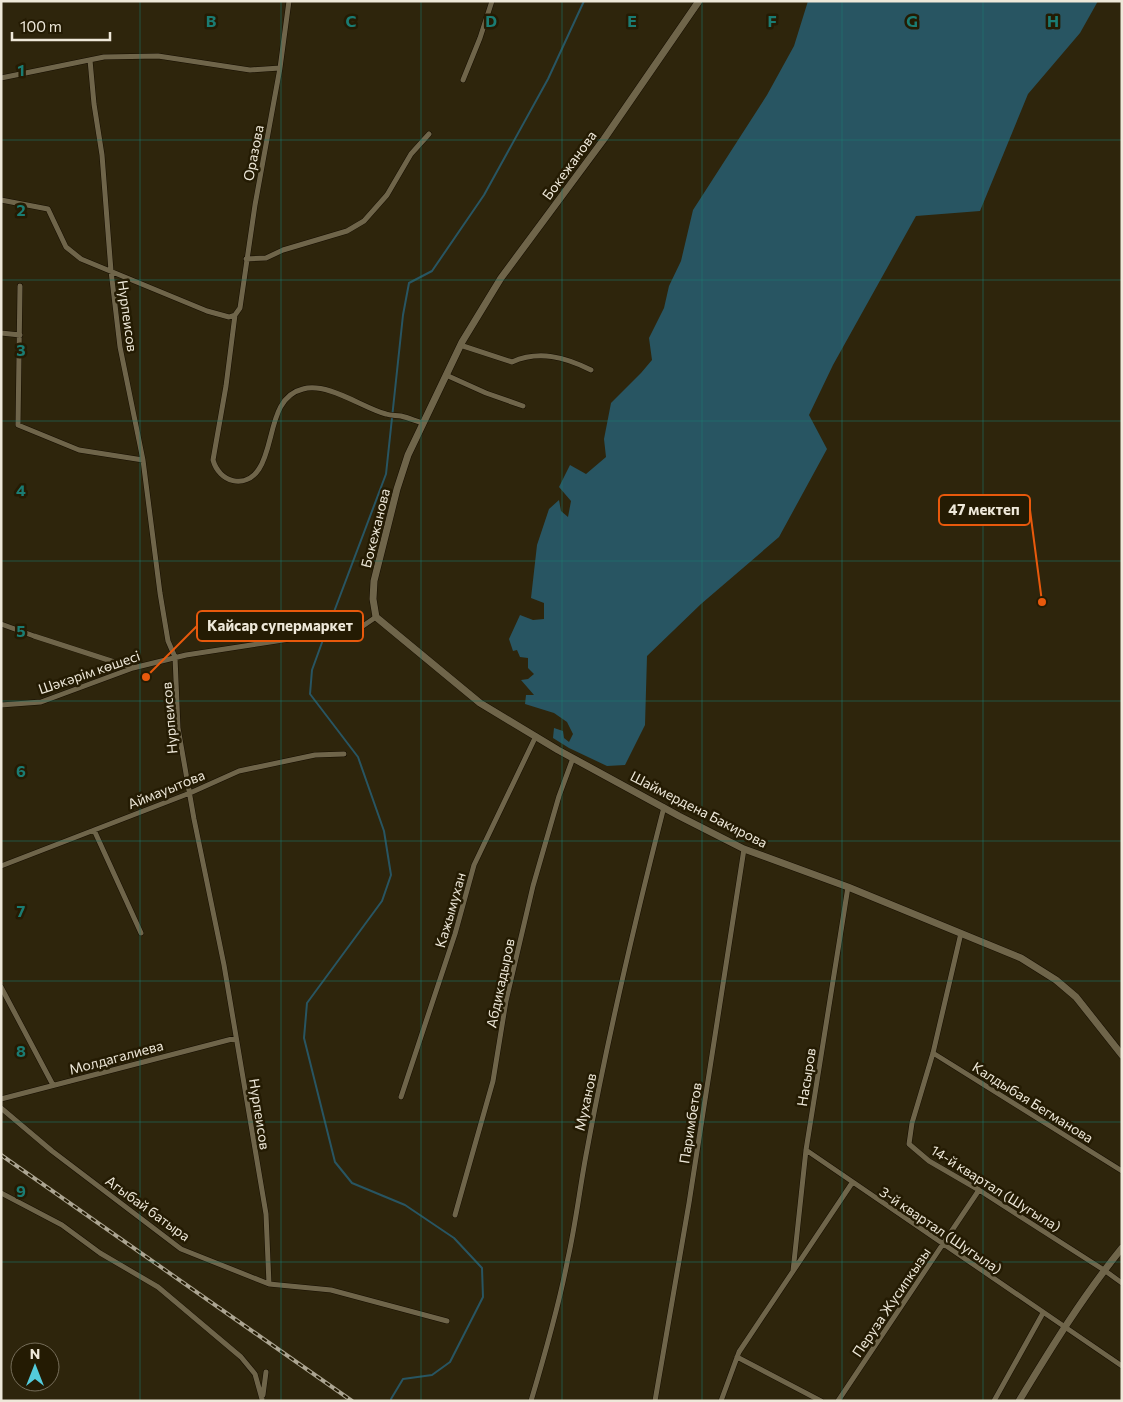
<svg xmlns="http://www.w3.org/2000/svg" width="1123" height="1402" font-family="Commissioner,sans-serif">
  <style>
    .water { fill: #285562 }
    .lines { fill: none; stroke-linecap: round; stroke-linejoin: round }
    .stream { stroke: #285562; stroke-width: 2 }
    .minor-casing { stroke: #160e00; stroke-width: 6 }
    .tertiary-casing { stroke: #160e00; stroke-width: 8 }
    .minor { stroke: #6f654a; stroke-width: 5 }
    .tertiary { stroke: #6f654a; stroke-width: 7 }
    .rail-casing { stroke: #aca592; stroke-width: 4 }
    .rail { stroke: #241b03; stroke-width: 2; stroke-dasharray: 5.5; stroke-linecap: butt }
    .grid { fill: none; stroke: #1a7c73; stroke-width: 1; stroke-opacity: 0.55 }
    .labels { text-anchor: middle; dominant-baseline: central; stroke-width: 5; stroke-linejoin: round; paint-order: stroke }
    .street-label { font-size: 14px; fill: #eee8d9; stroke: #241b03 }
    .grid-label { font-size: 16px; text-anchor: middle; font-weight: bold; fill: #1a7c73; stroke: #241b03; stroke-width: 5; stroke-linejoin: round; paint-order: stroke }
    .leader { fill: none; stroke: #e8590c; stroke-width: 2 }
    .callout-dot { fill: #e8590c; stroke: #241b03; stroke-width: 2 }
    .callout { fill: #241b03; stroke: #e8590c; stroke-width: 2 }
    .callout-label { font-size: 15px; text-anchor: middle; font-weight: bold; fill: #eee8d9 }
  </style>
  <rect width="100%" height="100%" fill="#2e250c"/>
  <!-- water -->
  <path class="water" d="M808 1H1098L1080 33 1028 94 980 211 916 216 833 365 809 415 827 449 779 537 701 604 647 656 645 725 625 765 607 766 569 748 553 738 554 728 563 731 564 738 569 742 573 734 567 722 554 713 525 704 526 695H534L521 680 528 679 534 674 528 668V658L520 657 517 650 513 651 509 639 520 615 533 620 544 619V603L531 598 537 545 549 509 559 500 561 511 568 517 571 501 559 487 570 465 586 474 606 457 604 439 611 403 641 373 652 360 649 338 664 308 669 286 681 261 693 210 767 95 794 46Z"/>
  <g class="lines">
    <!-- stream -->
    <path class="stream" d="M326 633 386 474 403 315 409 283 432 271 484 195 548 79 584 1
      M324 637 312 670 310 694 358 757 384 831 391 875 382 901 307 1003 304 1038 335 1162 352 1183 405 1205 454 1238 482 1268 483 1297 450 1362 432 1375 403 1379 391 1399"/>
    <!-- minor casing -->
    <g class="minor-casing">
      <path id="minor" d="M90 60 94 104 102 155 111 271 120 347 143 460 160 593 168 641 175 657 178 728 194 819 224 965 266 1214 269 1284
        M1 78 104 57 158 56 250 70 280 68
        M463 80 480 38 492 1
        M1 200 48 209 66 247 81 259 207 311 229 317 235 315 240 308 255 205 280 68 289 1
        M246 259 266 258 283 250 347 231 364 221 387 195 411 154 429 134
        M20 286 18 425 79 450 143 460
        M235 315 226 386 213 460C219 482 245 490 259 469 275 445 269 397 303 389 328 382 363 408 386 414 391 416 396 415 401 416 409 418 416 421 423 423
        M1 333 20 335
        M460 345 512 362C539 350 565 357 591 370
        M446 375 486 393 523 406
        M1 624 34 636 133 668
        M1 705 41 702 133 668 186 655 316 635 345 634 357 630 376 617
        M94 830 141 933
        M1 866 190 793 239 771 315 755 344 754
        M961 933 933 1053 912 1123 909 1144 929 1161 979 1190 1104 1270 1122 1283
        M1 987 53 1085
        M933 1053 1122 1171
        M401 1097 455 934 474 865 536 736
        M1 1099 236 1038
        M1 1108 52 1151 181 1249 269 1284 331 1290 447 1321
        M806 1150 1122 1366
        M1 1193 62 1225 100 1253 158 1287 241 1357 255 1374 262 1399
        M455 1215 493 1081 506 1001 533 886 559 796 573 758
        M793 1271 806 1150 848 887
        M737 1357 821 1401
        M263 1395 266 1372
        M531 1401C545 1354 559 1306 568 1258 576 1222 580 1186 587 1150 608 1035 635 921 664 807
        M655 1401 689 1203 744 849
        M721 1401 739 1352 852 1183
        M838 1401 979 1190
        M994 1401 1043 1313"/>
    </g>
    <!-- tertiary casing -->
    <g class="tertiary-casing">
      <path id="tertiary" d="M699 1 604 139 501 278 462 342 408 455 397 489 374 581 373 599 376 617 480 703 558 750 679 816 744 849 848 887 1021 958 1056 980 1076 997 1122 1055
        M1019 1401C1051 1348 1083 1296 1122 1248"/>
    </g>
    <!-- minor -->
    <use href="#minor" class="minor"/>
    <!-- tertiary -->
    <use href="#tertiary" class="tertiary"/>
    <!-- rail casing -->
    <g class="rail-casing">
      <path id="rail" d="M1 1155 352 1401"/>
    </g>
    <!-- rail -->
    <use href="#rail" class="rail"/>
  </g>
  <!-- grid -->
  <path class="grid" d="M140 1V1401M281 1V1401M421 1V1401M562 1V1401M702 1V1401M842 1V1401M983 1V1401M1 140H1122M1 280H1122M1 421H1122M1 561H1122M1 701H1122M1 841H1122M1 981H1122M1 1122H1122M1 1262H1122"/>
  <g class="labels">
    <!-- street labels -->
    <g class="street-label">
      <text transform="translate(253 153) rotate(-79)">Оразова</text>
      <text transform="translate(569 165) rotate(-54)">Бокежанова</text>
      <text transform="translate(128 316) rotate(82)">Нурпеисов</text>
      <text transform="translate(375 528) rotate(-76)">Бокежанова</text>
      <text transform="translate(89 672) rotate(-19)">Шәкәрім көшесі</text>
      <text transform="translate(169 718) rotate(-95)">Нурпеисов</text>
      <text transform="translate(166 789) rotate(-22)">Аймауытова</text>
      <text transform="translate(699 809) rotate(27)">Шаймердена Бакирова</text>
      <text transform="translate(450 910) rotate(-74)">Кажымухан</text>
      <text transform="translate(500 983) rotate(-78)">Абдикадыров</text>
      <text transform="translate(116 1057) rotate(-15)">Молдагалиева</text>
      <text transform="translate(806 1077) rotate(-81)">Насыров</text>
      <text transform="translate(585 1102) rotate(-78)">Муханов</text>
      <text transform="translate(1033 1102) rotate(32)">Калдыбая Бегманова</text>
      <text transform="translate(260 1114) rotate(81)">Нурпеисов</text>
      <text transform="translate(690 1123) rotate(-81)">Паримбетов</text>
      <text transform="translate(996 1188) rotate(32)">14-й квартал (Шугыла)</text>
      <text transform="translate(148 1208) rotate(36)">Агыбай батыра</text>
      <text transform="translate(941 1230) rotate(34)">3-й квартал (Шугыла)</text>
      <text transform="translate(891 1302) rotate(-56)">Перуза Жусипкызы</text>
    </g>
  </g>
  <g class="grid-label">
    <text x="211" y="27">B</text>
    <text x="351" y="27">C</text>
    <text x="491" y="27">D</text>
    <text x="632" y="27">E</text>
    <text x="772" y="27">F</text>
    <text x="912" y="27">G</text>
    <text x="1053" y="27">H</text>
    <text x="21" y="76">1</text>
    <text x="21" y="216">2</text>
    <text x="21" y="356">3</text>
    <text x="21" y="496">4</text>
    <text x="21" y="637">5</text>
    <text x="21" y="777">6</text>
    <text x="21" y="917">7</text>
    <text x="21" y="1057">8</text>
    <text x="21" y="1197">9</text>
  </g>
  <!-- callouts -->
  <path class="leader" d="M1042 602L1030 510M146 677L197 626"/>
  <g class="callout-dot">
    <circle cx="1042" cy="602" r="5"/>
    <circle cx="146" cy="677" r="5"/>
  </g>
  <g class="callout">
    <rect x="939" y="495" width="91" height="30" rx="5"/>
    <rect x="197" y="611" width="166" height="30" rx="5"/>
  </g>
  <g class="callout-label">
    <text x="984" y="515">47 мектеп</text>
    <text x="280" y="631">Кайсар супермаркет</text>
  </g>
  <!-- border -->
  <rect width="1123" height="1402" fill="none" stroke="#eee8d9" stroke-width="5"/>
  <!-- north arrow -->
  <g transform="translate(35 1367)"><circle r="24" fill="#241b03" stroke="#756d59"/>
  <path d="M0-4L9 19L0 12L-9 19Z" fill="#53cbdb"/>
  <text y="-8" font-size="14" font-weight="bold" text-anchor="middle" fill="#eee8d9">N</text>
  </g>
  <!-- scale -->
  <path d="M12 32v8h98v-8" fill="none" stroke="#eee8d9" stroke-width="2.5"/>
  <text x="20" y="32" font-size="15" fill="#eee8d9" stroke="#241b03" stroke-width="4" paint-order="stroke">100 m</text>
</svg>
